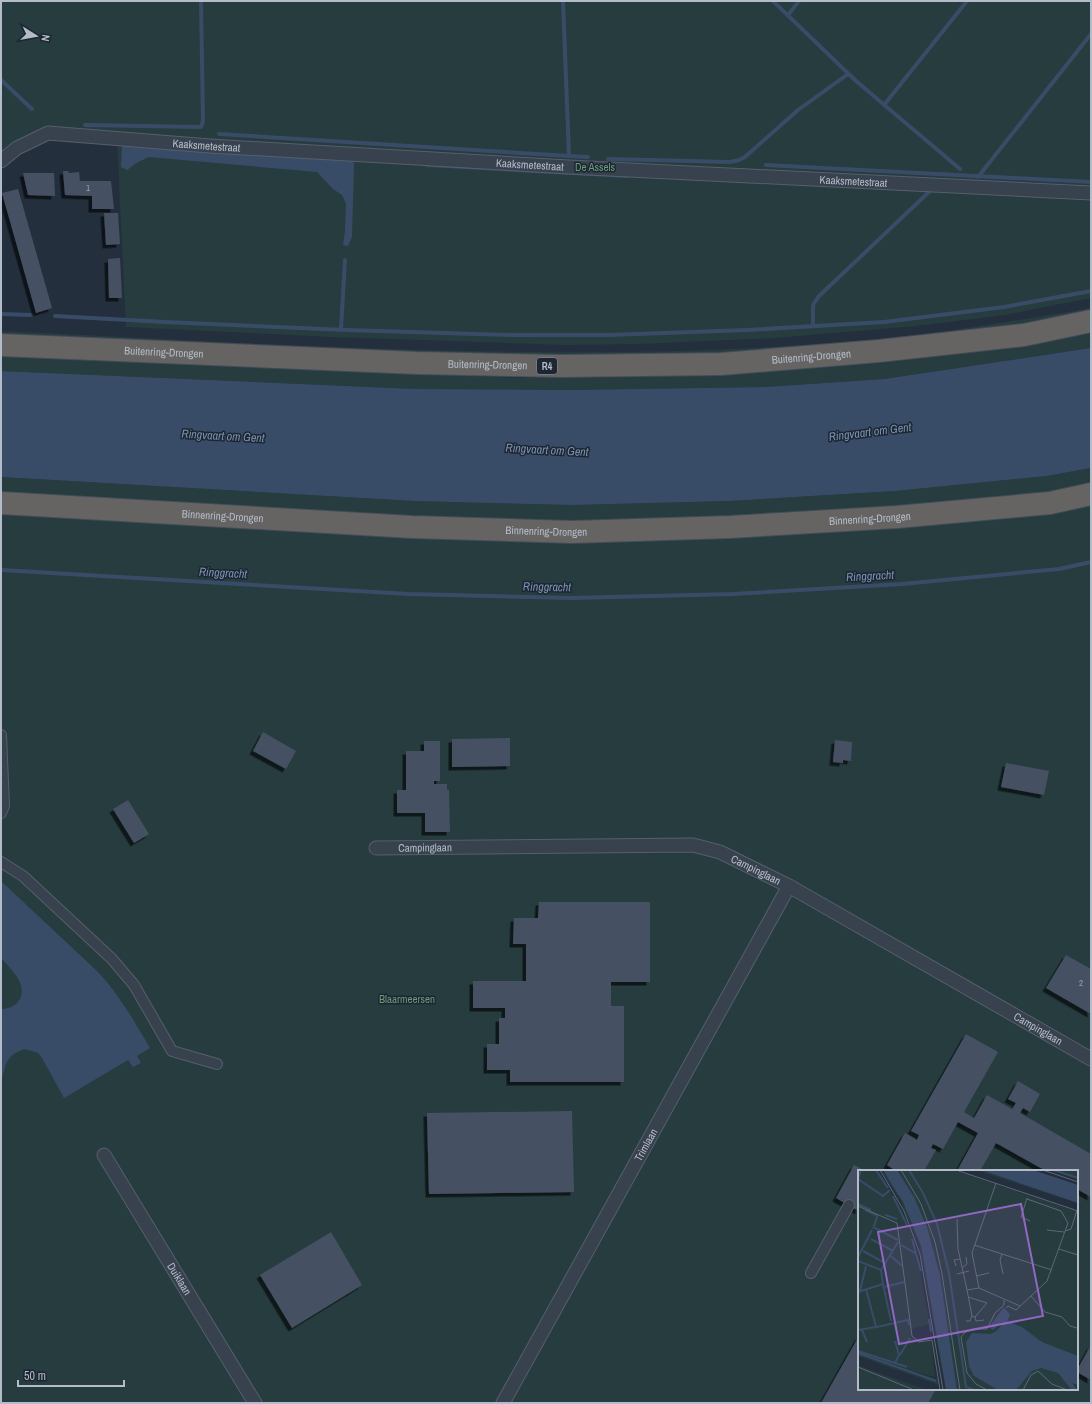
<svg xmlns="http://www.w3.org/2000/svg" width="1092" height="1404" font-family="'Archivo Narrow',sans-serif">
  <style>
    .green { fill: #263c3f; fill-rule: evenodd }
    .water { fill: #394c67 }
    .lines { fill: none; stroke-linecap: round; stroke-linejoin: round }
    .stream { stroke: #394c67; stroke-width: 4 }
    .building { fill: #455162; filter: url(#shadow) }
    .pedestrian-casing { stroke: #565f6c; stroke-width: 12 }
    .minor-casing { stroke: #565f6c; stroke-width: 15 }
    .trunk-casing { stroke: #434c59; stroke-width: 24 }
    .pedestrian { stroke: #38414e; stroke-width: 10 }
    .minor { stroke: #38414e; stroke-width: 13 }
    .trunk { stroke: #656462; stroke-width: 22 }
    .labels { text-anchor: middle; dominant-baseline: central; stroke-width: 3; stroke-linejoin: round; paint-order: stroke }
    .number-label { font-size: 9px; fill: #98a1af }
    .shield { fill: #1d2633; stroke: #878f9c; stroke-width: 1 }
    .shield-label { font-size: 10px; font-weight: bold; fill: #b4bcc9 }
    .street-label { font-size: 11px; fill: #b4bcc9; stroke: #1d2633 }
    .park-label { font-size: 11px; fill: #6b9a76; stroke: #1d2633 }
    .water-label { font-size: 12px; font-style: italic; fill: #7c92b1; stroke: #1d2633 }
    .inset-river { fill: none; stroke: #394c67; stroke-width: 2 }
    .inset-road { fill: none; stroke: #5e6776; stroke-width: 1 }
    .view { fill: #9266c3; fill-opacity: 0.15; stroke: #9266c3; stroke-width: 2 }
    .inset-edge { fill: none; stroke: #b4bcc9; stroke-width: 2 }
  </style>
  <defs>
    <filter id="shadow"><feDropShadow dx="-3.5" dy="3.5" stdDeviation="0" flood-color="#0009"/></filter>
  </defs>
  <rect width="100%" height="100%" fill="#242f3e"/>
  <!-- green -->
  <path class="green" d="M1 1H1091V298L1005 315 916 326 775 338 638 344 565 345 332 337 126 327 117 139 48 133 1 161Z
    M1091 308V313L1003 327 760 353 539 358 1 337V331C297 345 594 367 890 338 957 331 1024 319 1091 308Z
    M1091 333V348L884 379 766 387 572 390 416 389 1 371V356L515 378H592L720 374 884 363 1028 345Z
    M1091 468V1403H1V477L414 501 572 505 729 501 895 491 1047 476ZM859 1171H1077V1389H859Z"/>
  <!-- water -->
  <path class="water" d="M122 145 350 159 354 163 352 237 348 246 343 245 345 231 346 204 342 195 333 189 317 172 149 157 138 162 127 170 121 167Z
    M1091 348V468L1047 476 895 491 729 501 572 505 414 501 1 477V371L416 389 572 390 766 387 884 379Z
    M1 881 97 971C119 994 134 1021 150 1048L137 1056 141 1063 133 1067 128 1060 64 1098 42 1058 38 1053 25 1049C5 1055 6 1065 1 1082V1009C7 1009 14 1007 18 1002 30 986 11 969 1 958Z"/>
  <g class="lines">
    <!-- stream -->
    <path class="stream" d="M773 1 856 81 960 169
      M788 15 799 1
      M1 80 32 109
      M884 105 967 1
      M85 125 201 127 203 121 201 1
      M219 134 569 156 563 1
      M569 156 588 157
      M608 159 730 162 739 160 745 157 798 110 848 74
      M427 165 628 176
      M766 165 1091 182
      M978 177 1091 34
      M1 314 32 315
      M55 316 165 322 346 330 513 335H609L747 330 884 322 1004 307 1091 291
      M813 326V305L819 296 930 191 926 190
      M341 329 345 260
      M1 570 409 594 572 598 733 594 902 584 1059 569 1091 562"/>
  </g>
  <!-- building -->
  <path class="building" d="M63 171H68L69 173 79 172 80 181H111L114 209H92V196L65 195Z
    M23 173H54L55 196 28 195Z
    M18 189 52 308 36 313 2 193Z
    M104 213H118L120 244 106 245Z
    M120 258 122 298H109L108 259Z
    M263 732 296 751 286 769 253 751Z
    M510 738V766L452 767V739Z
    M835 740 852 742 851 761 843 760V763L833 762Z
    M424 741H440V781H434V784H447V790H449L450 832H425V813H397V790H406V751H424Z
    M1006 763 1049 771 1044 795 1001 787Z
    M128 800 149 834 134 843 113 809Z
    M539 902H650V982H611V1006H624V1082H510V1070H487V1044H499V1018H505V1008H473V981H526V944H513L514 918H538Z
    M1066 955 1091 969V1014L1046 988Z
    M966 1034 998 1052 964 1112 974 1118 987 1095 1012 1109 1016 1103 1008 1099 1018 1081 1040 1094 1030 1112 1023 1108 1020 1113 1091 1154V1197L1077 1189V1171H1046L996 1143 980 1171H957L978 1133 958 1122 943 1149 933 1144 931 1148 936 1150 924 1171H896L887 1165 905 1133 917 1140 919 1135 911 1131Z
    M572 1111 574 1192 429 1194 427 1113Z
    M854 1165 866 1171H859V1211L836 1198Z
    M331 1232 362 1285 292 1328 260 1275Z
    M859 1336V1389H936L928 1403H821Z
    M1091 1345V1380L1077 1372V1370Z"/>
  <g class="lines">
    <!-- pedestrian casing -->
    <g class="pedestrian-casing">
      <path id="pedestrian" d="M1 735 4 806 1 813
        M1 862 23 876 112 959 134 985 172 1051 217 1064
        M811 1273 849 1205"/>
    </g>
    <!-- minor casing -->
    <g class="minor-casing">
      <g id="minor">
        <path id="s1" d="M1 161 17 148 48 133 210 146 569 167 1091 193"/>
        <path id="s2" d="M376 848 693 845 720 852 789 886 1091 1059"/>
        <path id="s3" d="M104 1155 255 1403"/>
        <path id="s4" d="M503 1403 789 886"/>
      </g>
    </g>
    <!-- trunk casing -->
    <g class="trunk-casing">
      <g id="trunk">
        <path id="s5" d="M1 345 417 363 561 366 721 364 879 351 1024 335 1091 321"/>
        <path id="s6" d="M1 503 412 527 572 532 730 527 897 517 1050 503 1091 494"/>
      </g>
    </g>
    <!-- pedestrian -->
    <use href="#pedestrian" class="pedestrian"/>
    <!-- minor -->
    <use href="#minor" class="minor"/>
    <!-- trunk -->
    <use href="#trunk" class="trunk"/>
  </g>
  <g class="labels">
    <!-- number labels -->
    <g class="number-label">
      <text x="88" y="188">1</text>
      <text x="1081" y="983">2</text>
    </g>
    <!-- shield labels -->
    <rect class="shield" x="537" y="358" width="20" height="16" rx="3"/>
    <g class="shield-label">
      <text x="547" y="366">R4</text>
    </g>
    <!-- street labels -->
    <g class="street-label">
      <text stroke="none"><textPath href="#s1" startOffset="214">Kaaksmetestraat</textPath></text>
      <text stroke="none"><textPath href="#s1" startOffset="538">Kaaksmetestraat</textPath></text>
      <text stroke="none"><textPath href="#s1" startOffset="862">Kaaksmetestraat</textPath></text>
      <text stroke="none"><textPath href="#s5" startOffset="163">Buitenring-Drongen</textPath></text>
      <text stroke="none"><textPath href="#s5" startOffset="811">Buitenring-Drongen</textPath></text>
      <text stroke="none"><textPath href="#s5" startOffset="487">Buitenring-Drongen</textPath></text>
      <text stroke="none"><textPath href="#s6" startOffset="222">Binnenring-Drongen</textPath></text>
      <text stroke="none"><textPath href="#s6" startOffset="870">Binnenring-Drongen</textPath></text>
      <text stroke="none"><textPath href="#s6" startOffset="546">Binnenring-Drongen</textPath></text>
      <text stroke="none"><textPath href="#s2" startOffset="49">Campinglaan</textPath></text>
      <text stroke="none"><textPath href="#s2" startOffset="385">Campinglaan</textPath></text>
      <text stroke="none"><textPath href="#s2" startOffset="709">Campinglaan</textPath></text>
      <text stroke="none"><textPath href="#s4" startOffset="295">Trimlaan</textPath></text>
      <text stroke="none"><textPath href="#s3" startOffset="145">Duiklaan</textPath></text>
    </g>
    <!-- park labels -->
    <g class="park-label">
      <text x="595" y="167">De Assels</text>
      <text x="407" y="999">Blaarmeersen</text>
    </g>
    <!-- water labels -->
    <g class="water-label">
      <text transform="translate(870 432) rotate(-7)">Ringvaart om Gent</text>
      <text transform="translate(223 436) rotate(3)">Ringvaart om Gent</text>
      <text transform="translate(547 450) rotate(3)">Ringvaart om Gent</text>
      <text transform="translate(223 573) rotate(3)">Ringgracht</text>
      <text transform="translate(870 576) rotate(-3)">Ringgracht</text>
      <text transform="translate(547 587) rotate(1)">Ringgracht</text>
    </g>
  </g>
  <!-- overview -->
  <g transform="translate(858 1170)">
    <rect width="220" height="220" fill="#242f3e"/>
    <path d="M1 0H18L24 7 45 43 57 73 72 154 53 159 54 166 61 172 73 170 77 207 50 200 79 209 81 215 0 186ZM23 0 32 9 45 32 63 76 73 123 87 217 61 76 43 32ZM39 0H95L220 42V220H117L109 217 108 220H99L84 121 60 36ZM119 0H123L220 34 118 0ZM194 0H220V9L198 1ZM2 196 20 203 70 220 48 218 44 220H0Z" fill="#263c3f"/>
    <path d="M25 0H39L56 27 69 57 82 105 99 220H88L63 76 45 32ZM123 0H175L220 15V33ZM146 137 152 145 149 151 164 157 184 172 220 186V215L214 213 219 220H214L200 203 183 198 174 201 158 220H140L116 206 111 196 108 172 114 163 133 164 138 161 144 155V152L135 160 131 157Z" fill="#394c67"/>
    <path class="inset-river" d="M3 0 0 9 25 26 32 20M18 0 30 18M51 0 65 23 79 54 91 103 108 217 116 220M195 0 220 8M35 26 49 55M0 34 13 40M7 40 20 46M27 45 39 49M17 58 40 70M15 59 19 47M13 69 35 81M54 69 63 101M43 75 59 84M5 81 27 93M33 86 44 96M0 87 14 60M0 91 23 100 40 72M25 114 33 151M26 117 46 112M2 121 8 96M0 122 25 114 23 100M71 149 73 162M19 157 50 150 51 155M0 160 18 157 8 119M4 160 9 172M0 181 49 197M0 183 78 211M42 185 52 168M37 193 41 185 37 171"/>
    <path class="inset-road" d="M22 0 46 41 62 84 85 220M43 0 63 34 77 72 84 104 102 220M98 0 220 41M185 0 220 12M169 28 163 47 172 51M0 36 39 53 54 166 61 172 74 170 82 220M99 49 100 79 109 120M189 60 206 62M207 61 213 59 219 40M116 75 194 100M201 79 220 85M144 84 142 90 145 104M98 96 96 90 102 89M104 98 109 94 108 87M99 104 111 101M118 106 131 103M121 118 114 83 138 13M173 126 187 142 204 147 212 156 219 158M110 127 129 133 117 147 114 146M148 138 150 136 158 140 189 111 210 53 203 41 169 29M117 147 118 151 126 150M108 151H112L114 146 109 120 121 118 162 136M0 197 56 220M129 220 118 214 109 203 103 167 106 163 115 159H129L137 143 146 135V130M165 220 173 205 180 201 194 214 209 220"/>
    <path class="view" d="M163 34 185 146 41 174 20 62Z"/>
    <rect width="220" height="220" class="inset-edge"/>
  </g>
  <!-- border -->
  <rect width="1092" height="1404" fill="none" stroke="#b4bcc9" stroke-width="4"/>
  <!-- north arrow -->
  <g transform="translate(36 36) rotate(101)" stroke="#1d2633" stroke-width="3" paint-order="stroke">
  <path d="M0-3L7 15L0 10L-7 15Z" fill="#b4bcc9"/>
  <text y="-6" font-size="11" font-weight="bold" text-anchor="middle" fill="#b4bcc9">N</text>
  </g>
  <!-- scale -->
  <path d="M18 1380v6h106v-6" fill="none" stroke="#b4bcc9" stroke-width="2"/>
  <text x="24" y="1380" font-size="12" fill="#b4bcc9" stroke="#1d2633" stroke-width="3" paint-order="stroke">50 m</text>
</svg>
